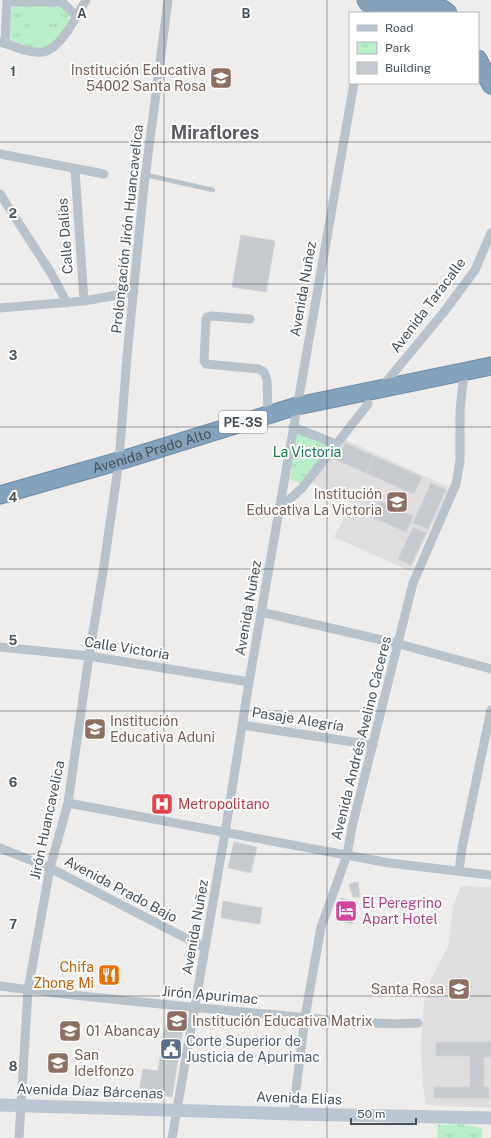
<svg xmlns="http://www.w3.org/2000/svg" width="491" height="1138" font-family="'Public Sans',sans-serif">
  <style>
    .education { fill: #e0dddf }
    .park { fill: url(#park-tufts) }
    .pitch { fill: #baeecb }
    .building { fill: #c6cacf; stroke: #d0d3d8 }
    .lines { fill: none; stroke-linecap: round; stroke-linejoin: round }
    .highway-casing { stroke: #6f8da8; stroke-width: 19 }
    .lane { stroke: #b8c2ca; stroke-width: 4.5 }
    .street { stroke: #b8c2ca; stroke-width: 9 }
    .secondary { stroke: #bac6d1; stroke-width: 13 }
    .highway { stroke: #84a2bc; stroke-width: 17 }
    .grid { fill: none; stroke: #45515a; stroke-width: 1; stroke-opacity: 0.55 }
    .labels { text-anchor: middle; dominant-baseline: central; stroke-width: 4; stroke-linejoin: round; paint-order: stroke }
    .shield { fill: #fff; stroke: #7d858c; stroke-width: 1 }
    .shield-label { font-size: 13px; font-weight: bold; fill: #45515a }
    .education-label { font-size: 14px; fill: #785e54; stroke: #fff; text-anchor: start }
    .street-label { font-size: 14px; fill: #45515a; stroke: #fff }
    .park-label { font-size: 14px; fill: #177a43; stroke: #fff }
    .health-label { font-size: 14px; fill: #be3a42; stroke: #fff; text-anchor: start }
    .hotel-label { font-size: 14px; fill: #b23c85; stroke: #fff; text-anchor: start }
    .food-label { font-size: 14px; fill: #c56008; stroke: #fff; text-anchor: end }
    .service-label { font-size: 14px; fill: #4e5e75; stroke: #fff; text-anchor: start }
    .district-label { font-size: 18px; font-weight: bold; fill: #595d61; stroke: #fff }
    .grid-label { font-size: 13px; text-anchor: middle; font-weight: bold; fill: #45515a; stroke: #fff; stroke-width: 4; stroke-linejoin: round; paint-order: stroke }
  </style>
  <defs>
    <pattern id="park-tufts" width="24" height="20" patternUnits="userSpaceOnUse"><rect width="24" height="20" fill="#baeecb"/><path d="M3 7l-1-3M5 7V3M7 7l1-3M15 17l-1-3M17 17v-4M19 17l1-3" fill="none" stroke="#a1ceb1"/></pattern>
  </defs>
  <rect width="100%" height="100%" fill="#efecec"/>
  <!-- education -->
  <path class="education" d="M344 439 450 488 410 571 334 537 352 503 311 482Z
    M461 886 491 887V1108L426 1105 423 1085 421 1047 424 1000 431 979 449 944 453 906Z"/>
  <!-- park -->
  <path class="park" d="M15 4C25 4 54 2 62 6 67 9 69 15 69 20L58 39 41 50 14 43 10 39 11 9Z
    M294 432 332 445 300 484 290 479Z
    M461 1124 482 1128V1138H437L438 1125Z"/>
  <!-- pitch -->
  <path class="pitch" d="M31 8 49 10 46 39 28 37Z"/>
  <!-- building -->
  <path class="building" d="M241 235 275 241 266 292 232 287Z
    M345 443 374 456 366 473 337 460Z
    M374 456 422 477 414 494 366 473Z
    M431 483 446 490 428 529 413 523Z
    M379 501 413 516 406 532 372 517Z
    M413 527 426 533 411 565 398 559Z
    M234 842 257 847 251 873 228 868Z
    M358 882 360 897H353L349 884Z
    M341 898 357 902 352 924 336 920Z
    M223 901 262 908 260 924 221 918Z
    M165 1026 183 1029 172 1097 139 1092 143 1069 158 1071Z
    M436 1042H491V1057H484V1087H489V1098H434V1087H470V1056H436Z"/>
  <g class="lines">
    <!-- highway casing -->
    <g class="highway-casing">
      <g id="highway">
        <path d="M366 0 368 3 443 9 448 13"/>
        <path d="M478 59 491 85"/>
        <path id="s1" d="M0 495 119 461 297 406 491 366"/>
      </g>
    </g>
    <!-- lane -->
    <path class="lane" d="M146 175 213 190"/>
    <!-- street -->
    <path class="street" d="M60 0 76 16
      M7 2H60
      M0 42C13 45 28 54 43 52 61 49 77 15 86 0
      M5 43 7 0
      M0 154 104 174
      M75 169 84 301
      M0 194 51 273 67 303
      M0 308 84 301 134 292
      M250 319 212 316 207 317 206 319 204 361 206 364 259 369 264 372 267 380 268 415
      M381 388 444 312 475 270 491 233
      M293 427 336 444
      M279 509 302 488 368 404
      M261 612 399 644 491 669
      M0 647 89 656 249 682
      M242 725 373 745
      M68 803 389 863 491 875
      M0 848 50 868 205 948
      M459 871 462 848 491 710
      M0 986C88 998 177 1006 266 1014 316 1018 367 1026 418 1023
      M293 1114 305 1017 321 927 347 855 352 827 413 583 456 484 460 461V411L464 372
      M19 1138 28 990 50 868 68 803 89 656 103 572 119 461 127 356 144 186 168 0
      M172 1138 225 833 249 682 354 83"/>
    <!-- secondary -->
    <path class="secondary" d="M0 1105 293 1114 491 1118"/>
    <!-- highway -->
    <use href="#highway" class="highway"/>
  </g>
  <!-- grid -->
  <path class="grid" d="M164 0V1138M327 0V1138M0 142H491M0 284H491M0 427H491M0 569H491M0 711H491M0 854H491M0 996H491"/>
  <!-- icons -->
  <defs>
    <g id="school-square" transform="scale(1.15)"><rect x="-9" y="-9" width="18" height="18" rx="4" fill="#8d6e63" stroke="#fff"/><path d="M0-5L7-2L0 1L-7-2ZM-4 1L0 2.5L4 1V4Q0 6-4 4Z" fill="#fff"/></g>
    <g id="hospital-square" transform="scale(1.15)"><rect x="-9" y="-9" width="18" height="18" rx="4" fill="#e0444e" stroke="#fff"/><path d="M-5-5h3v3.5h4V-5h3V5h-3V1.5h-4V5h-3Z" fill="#fff"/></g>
    <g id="hotel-square" transform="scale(1.15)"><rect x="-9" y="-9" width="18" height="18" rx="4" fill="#d1479c" stroke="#fff"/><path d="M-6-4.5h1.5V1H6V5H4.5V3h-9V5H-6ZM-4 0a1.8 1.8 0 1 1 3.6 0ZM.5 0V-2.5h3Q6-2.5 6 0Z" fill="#fff"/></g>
    <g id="restaurant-square" transform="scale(1.15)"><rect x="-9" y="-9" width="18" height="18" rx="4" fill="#e8710a" stroke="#fff"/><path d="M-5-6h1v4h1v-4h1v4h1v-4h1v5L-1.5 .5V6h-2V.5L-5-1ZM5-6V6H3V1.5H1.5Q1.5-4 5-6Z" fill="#fff"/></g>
    <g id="civic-square" transform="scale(1.15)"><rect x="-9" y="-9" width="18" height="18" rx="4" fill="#5c6f8a" stroke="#fff"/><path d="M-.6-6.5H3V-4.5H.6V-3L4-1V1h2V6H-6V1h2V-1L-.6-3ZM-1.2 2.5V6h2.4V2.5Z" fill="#fff"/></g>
  </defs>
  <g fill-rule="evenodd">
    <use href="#school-square" x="221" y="78"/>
    <use href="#school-square" x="397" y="502"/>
    <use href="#school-square" x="95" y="729"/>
    <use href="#hospital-square" x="162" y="804"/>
    <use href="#hotel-square" x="346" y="911"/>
    <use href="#restaurant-square" x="109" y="975"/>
    <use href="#school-square" x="459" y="989"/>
    <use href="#school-square" x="177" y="1021"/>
    <use href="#school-square" x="70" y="1031"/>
    <use href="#civic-square" x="171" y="1049"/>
    <use href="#school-square" x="58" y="1063"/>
  </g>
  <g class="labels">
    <!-- shield labels -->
    <rect class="shield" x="219" y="411" width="48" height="22" rx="3"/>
    <g class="shield-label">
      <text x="243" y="422">PE-3S</text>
    </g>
    <!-- education labels -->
    <g class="education-label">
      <text x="206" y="70" text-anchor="end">Institución Educativa<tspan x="206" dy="16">54002 Santa Rosa</tspan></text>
      <text x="382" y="494" text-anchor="end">Institución<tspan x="382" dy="16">Educativa La Victoria</tspan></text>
      <text x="110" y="721">Institución<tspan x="110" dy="16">Educativa Aduni</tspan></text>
      <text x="444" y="989" text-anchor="end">Santa Rosa</text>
      <text x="192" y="1021">Institución Educativa Matrix</text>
      <text x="86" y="1031">01 Abancay</text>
      <text x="74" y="1055">San<tspan x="74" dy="16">Idelfonzo</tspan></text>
    </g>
    <!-- street labels -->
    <g class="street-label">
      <text transform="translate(127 229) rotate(-84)">Prolongación Jirón Huancavelica</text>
      <text transform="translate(65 236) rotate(-94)">Calle Dalias</text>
      <text transform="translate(303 289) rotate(-80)">Avenida Nuñez</text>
      <text transform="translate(428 305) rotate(-53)">Avenida Taracalle</text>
      <text stroke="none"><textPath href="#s1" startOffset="158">Avenida Prado Alto</textPath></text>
      <text transform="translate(248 608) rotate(-80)">Avenida Nuñez</text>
      <text transform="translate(127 648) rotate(9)">Calle Victoria</text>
      <text transform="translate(298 719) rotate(9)">Pasaje Alegría</text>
      <text transform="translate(361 738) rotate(-76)">Avenida Andrés Avelino Cáceres</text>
      <text transform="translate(47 820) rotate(-78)">Jirón Huancavelica</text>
      <text transform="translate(121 889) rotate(28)">Avenida Prado Bajo</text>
      <text transform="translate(195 927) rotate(-80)">Avenida Nuñez</text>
      <text transform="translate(210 995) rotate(5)">Jirón Apurimac</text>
      <text transform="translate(90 1091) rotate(2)">Avenida Díaz Bárcenas</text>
      <text transform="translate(299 1098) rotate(2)">Avenida Elias</text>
    </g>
    <!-- park labels -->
    <g class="park-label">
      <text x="307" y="452">La Victoria</text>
    </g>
    <!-- health labels -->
    <g class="health-label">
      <text x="178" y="804">Metropolitano</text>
    </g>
    <!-- hotel labels -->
    <g class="hotel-label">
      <text x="362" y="903">El Peregrino<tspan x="362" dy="16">Apart Hotel</tspan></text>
    </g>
    <!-- food labels -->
    <g class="food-label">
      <text x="94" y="967">Chifa<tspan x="94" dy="16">Zhong Mi</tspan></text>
    </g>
    <!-- service labels -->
    <g class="service-label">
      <text x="186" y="1041">Corte Superior de<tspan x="186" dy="16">Justicia de Apurimac</tspan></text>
    </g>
    <!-- district labels -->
    <g class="district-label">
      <text x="215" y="132">Miraflores</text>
    </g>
  </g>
  <g class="grid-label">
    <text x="82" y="18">A</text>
    <text x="246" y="18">B</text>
    <text x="13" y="76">1</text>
    <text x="13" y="218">2</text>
    <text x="13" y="360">3</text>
    <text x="13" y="502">4</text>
    <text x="13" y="645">5</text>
    <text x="13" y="787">6</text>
    <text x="13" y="929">7</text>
    <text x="13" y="1071">8</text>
  </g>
  <!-- legend -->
  <rect x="349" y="12" width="130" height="72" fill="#ffffff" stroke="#b5b9bd"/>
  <rect x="357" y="25" width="20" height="6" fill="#bac6d1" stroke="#b5b9bd"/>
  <text x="385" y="32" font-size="12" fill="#45515a">Road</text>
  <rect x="357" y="42" width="20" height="12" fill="url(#park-tufts)" stroke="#b5b9bd"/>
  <text x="385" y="52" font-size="12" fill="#45515a">Park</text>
  <rect x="357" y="62" width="20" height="12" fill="#c6cacf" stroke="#b5b9bd"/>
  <text x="385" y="72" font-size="12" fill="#45515a">Building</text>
  <!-- scale -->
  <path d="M351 1118v6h65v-6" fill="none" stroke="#45515a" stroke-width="2"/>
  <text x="357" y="1118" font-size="12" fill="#45515a" stroke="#ffffff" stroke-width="3" paint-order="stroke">50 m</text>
</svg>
